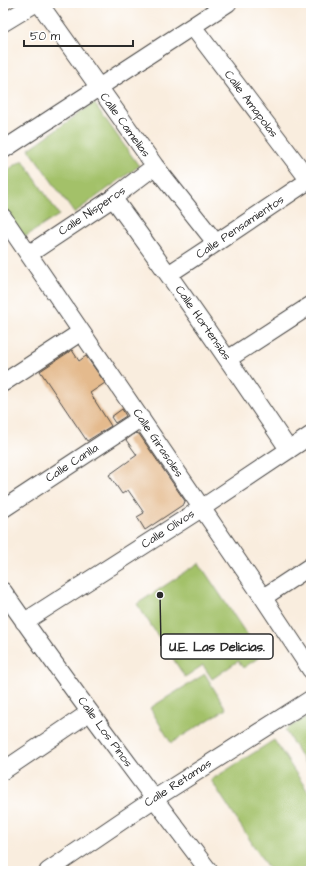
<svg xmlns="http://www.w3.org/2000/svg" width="314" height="874" font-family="'Architects Daughter',sans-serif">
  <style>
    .green { fill: #a3c169; stroke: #67764a }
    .building { fill: #e4ba8d }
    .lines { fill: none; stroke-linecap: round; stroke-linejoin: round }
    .minor-casing { stroke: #4a4846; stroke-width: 19 }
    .minor { stroke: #fff; stroke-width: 17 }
    .labels { text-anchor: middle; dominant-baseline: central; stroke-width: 3; stroke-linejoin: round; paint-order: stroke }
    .street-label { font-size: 12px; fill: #2b2b2b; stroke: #fff }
    .leader { fill: none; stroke: #2b2b2b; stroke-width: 1.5 }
    .callout-dot { fill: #2b2b2b; stroke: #fff; stroke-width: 1.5 }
    .callout { fill: #fff; stroke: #2b2b2b; stroke-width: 1.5 }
    .callout-label { font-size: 13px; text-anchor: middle; font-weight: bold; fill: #2b2b2b }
  </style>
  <rect width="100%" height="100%" fill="#fff"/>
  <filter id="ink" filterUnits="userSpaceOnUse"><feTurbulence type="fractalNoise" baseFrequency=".025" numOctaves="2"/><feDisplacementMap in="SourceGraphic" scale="8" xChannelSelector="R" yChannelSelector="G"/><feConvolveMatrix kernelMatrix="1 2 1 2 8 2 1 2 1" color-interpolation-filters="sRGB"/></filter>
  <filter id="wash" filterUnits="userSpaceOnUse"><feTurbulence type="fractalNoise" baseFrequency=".012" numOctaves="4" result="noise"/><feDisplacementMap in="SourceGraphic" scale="16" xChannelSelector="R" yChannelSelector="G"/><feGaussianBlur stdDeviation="0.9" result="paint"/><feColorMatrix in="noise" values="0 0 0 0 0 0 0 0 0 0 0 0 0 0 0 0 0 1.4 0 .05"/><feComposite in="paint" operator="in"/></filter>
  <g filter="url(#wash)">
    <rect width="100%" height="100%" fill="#f9edde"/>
    <!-- green -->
    <path class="green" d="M94 103 139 166 74 213 29 149Z
      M23 160 59 215 23 238 3 208V173Z
      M199 563 261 656 243 668 238 661 212 679 203 665 185 677 137 604Z
      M205 674 226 709 171 743 150 708Z
      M311 714V773L285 730Z
      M274 740 311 796V864L301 871H270L211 780Z"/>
    <g id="blocks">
      <!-- building -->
      <path class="building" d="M72 350 79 361 86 356 105 383 90 393 111 426 87 441 40 371Z
        M122 409 126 416 115 423 111 417Z
        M136 433 139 434 185 501 184 504 145 530 137 517 144 513 128 490 122 494 109 475 137 455 126 440Z"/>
    </g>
  </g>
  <g filter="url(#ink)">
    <use href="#blocks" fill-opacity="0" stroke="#4a4846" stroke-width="1"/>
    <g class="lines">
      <!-- minor casing -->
      <g class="minor-casing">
        <path id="minor" d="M39 3 155 166 216 243
          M3 23 36 3
          M193 27 309 180
          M3 150 228 3
          M113 198C174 281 232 365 289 450
          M3 217 264 599 311 670
          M29 254 113 198 155 166
          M169 274 216 243 311 179
          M228 359 311 305
          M3 383 81 332
          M3 509 141 418
          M3 591C69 686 139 779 209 871
          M264 599 270 593 311 566
          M24 622 202 508 311 435
          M3 771 90 712
          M48 871 154 799 311 699"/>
      </g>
      <!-- minor -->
      <use href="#minor" class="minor"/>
    </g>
  </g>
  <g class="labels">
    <!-- street labels -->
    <g class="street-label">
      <text transform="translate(251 104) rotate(53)">Calle Amapolas</text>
      <text transform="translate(125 125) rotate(54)">Calle Camelias</text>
      <text transform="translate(92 211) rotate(-34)">Calle Nísperos</text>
      <text transform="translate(240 227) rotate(-34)">Calle Pensamientos</text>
      <text transform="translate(203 323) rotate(55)">Calle Hortensias</text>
      <text transform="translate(158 443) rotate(56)">Calle Girasoles</text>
      <text transform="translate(72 463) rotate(-33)">Calle Canlla</text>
      <text transform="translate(168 529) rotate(-33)">Calle Olivos</text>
      <text transform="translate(105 732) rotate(54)">Calle Los Pinos</text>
      <text transform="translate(178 783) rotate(-33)">Calle Retamas</text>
    </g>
  </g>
  <!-- callouts -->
  <path class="leader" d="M160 595L161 646"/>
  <circle class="callout-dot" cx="160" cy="595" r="4"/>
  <rect class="callout" x="161" y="634" width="112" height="25" rx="4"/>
  <g class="callout-label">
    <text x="217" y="651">U.E. Las Delicias.</text>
  </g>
  <!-- margin -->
  <rect width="314" height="874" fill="none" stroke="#fff" stroke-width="16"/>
  <!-- scale -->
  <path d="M24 40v6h109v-6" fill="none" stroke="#2b2b2b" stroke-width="2"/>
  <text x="30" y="40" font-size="12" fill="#2b2b2b" stroke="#ffffff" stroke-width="3" paint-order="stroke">50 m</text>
</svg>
